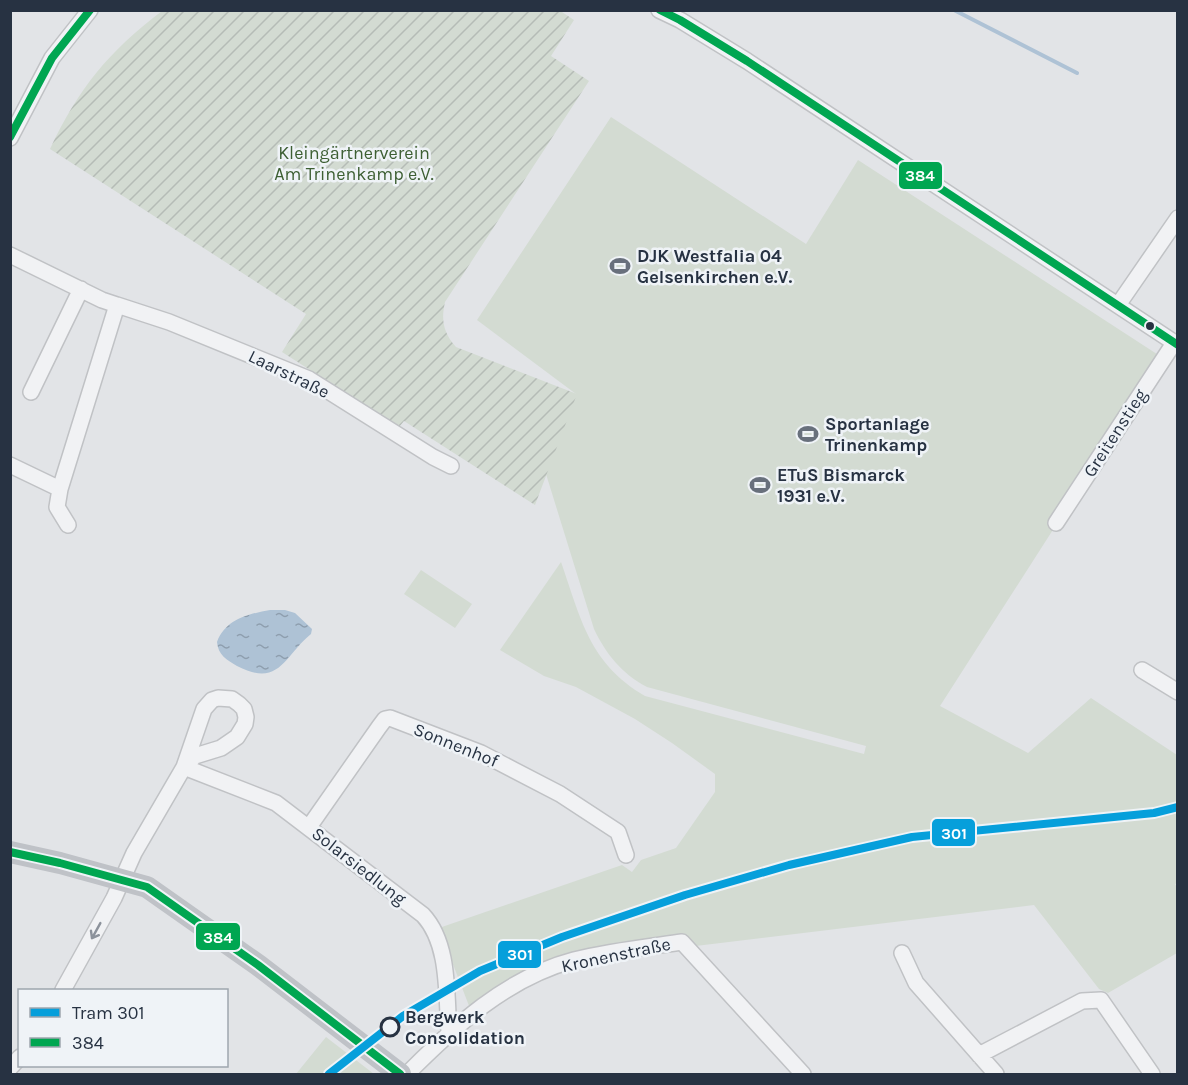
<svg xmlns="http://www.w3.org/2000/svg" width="1188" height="1085" font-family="Karla,sans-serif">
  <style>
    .park { fill: #d3dbd2 }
    .garden { fill: url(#garden-furrows) }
    .water { fill: url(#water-ripples) }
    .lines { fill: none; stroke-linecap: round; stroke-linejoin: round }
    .stream { stroke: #aec2d5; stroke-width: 4 }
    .street-casing { stroke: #c0c2c5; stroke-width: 18 }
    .street { stroke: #f1f2f4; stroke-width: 15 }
    .secondary { stroke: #bfc2c7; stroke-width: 22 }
    .bus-1-casing { stroke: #eff3f7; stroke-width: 12 }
    .bus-1 { stroke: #00a651; stroke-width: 8 }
    .tram-1-casing { stroke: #eff3f7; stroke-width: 12 }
    .tram-1 { stroke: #069fdb; stroke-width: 8 }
    .oneway { stroke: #8c929b }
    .bus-dot { fill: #273242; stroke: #eff3f7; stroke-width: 2 }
    .stop-dot { fill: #eff3f7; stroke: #273242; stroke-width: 3 }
    .labels { text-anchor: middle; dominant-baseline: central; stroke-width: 5; stroke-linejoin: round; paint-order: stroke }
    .park-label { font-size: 18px; fill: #3d5f33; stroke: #eff3f7 }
    .poi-label { font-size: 18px; font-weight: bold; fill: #273242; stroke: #eff3f7; text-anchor: start }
    .street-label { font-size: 18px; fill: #273242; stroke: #eff3f7 }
    .stop-label { font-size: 18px; font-weight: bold; fill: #273242; stroke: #eff3f7; text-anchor: start }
    .line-badge { stroke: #eff3f7; stroke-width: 2 }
    .badge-label { font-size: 16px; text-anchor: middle; font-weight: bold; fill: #fff }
  </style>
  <defs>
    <pattern id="garden-furrows" width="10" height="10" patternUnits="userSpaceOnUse" patternTransform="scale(1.5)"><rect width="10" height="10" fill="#d3dbd2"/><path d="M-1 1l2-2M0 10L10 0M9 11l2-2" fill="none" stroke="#b5bcb6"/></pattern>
    <pattern id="water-ripples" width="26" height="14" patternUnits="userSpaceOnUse" patternTransform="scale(1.5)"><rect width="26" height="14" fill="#aec2d5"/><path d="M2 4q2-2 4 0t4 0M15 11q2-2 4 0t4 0" fill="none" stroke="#8e9eae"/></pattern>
  </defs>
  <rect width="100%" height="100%" fill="#e2e4e7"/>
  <!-- park -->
  <path class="park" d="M611 117 806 244 858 160 1163 358 940 706 1028 753 1091 698 1177 755 1178 883 1175 884 1178 889 1177 953 1108 993 1099 989 1034 905 679 948 572 965 471 1011 439 928 622 865 632 872 641 860 676 848 715 792V774L672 743 635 719 576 687 544 676 500 650 561 562C581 619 589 663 645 696L864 754 866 746 647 687C622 674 606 654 594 629L546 474 576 394 477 320Z
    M421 570 472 604 455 628 404 594Z
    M326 1037 374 1074H296Z"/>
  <!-- garden -->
  <path class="garden" d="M559 10 574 20 551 56 589 81 445 302C441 320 443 332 456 347L577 394 535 505 404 421 399 427 282 352 306 314 50 149C78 89 109 51 162 11Z"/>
  <!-- water -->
  <path class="water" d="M270 610H285L295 613 312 629 311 634C284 656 280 688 237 666 227 660 218 655 217 642 226 619 248 614 270 610Z"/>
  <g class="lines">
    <!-- stream -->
    <path class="stream" d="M954 10 1077 73"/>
    <!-- street casing -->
    <g class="street-casing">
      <path id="street" d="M659 10 680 20 747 61 1178 345
        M10 138 52 58 90 10
        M10 255 102 300 117 305 60 489 57 507 68 525
        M117 305 169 322 309 379 433 457 451 466
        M1118 305 1178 218
        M31 392 81 289
        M10 465 60 489
        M1056 523 1174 343
        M1142 670 1178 692
        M184 767 276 803 423 915C450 944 446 995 449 1032
        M309 827 379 727 385 719 390 718 481 753 560 794 618 832 626 855
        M902 953 916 983 996 1074
        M63 990 114 898 134 853 184 767 204 709 212 700 218 698 232 699 239 704 244 709 246 717 245 724 237 737 221 748 195 756 184 767
        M979 1055 1082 1001 1101 1000 1152 1074
        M10 1068 20 1057
        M407 1074C455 1026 506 978 574 960 610 951 647 947 682 942L803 1074"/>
    </g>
    <!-- street -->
    <use href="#street" class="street"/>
    <!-- secondary -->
    <path class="secondary" d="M10 852 60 863 147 887 258 965 400 1074"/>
    <!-- bus-1 casing -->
    <g class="bus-1-casing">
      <path id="bus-1" d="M660 10 680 20 747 61 1178 345
        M10 137 52 58 90 10
        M10 852 60 863 147 887 258 965 400 1074"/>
    </g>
    <!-- bus-1 -->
    <use href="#bus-1" class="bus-1"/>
    <!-- tram-1 casing -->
    <g class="tram-1-casing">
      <path id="tram-1" d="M329 1074 403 1016 480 971 562 937 685 895 789 865 912 837 1154 813 1178 807"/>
    </g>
    <!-- tram-1 -->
    <use href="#tram-1" class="tram-1"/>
  </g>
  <!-- one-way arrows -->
  <defs><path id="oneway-shaft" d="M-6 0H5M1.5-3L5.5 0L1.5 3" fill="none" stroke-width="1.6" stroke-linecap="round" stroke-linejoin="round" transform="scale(1.5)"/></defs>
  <use class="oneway" href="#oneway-shaft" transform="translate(96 931) rotate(119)"/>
  <!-- icons -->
  <defs>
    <g id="stadium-bare" transform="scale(1.62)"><path d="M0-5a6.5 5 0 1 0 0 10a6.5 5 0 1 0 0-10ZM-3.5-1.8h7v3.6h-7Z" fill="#68707c" stroke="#eff3f7" stroke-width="2.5" paint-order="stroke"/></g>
  </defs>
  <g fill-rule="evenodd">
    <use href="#stadium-bare" x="620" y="266"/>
    <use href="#stadium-bare" x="808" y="434"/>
    <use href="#stadium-bare" x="760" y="485"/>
  </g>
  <!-- markers -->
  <circle class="bus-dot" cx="1150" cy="326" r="5"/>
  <circle class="stop-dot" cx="390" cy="1027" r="9"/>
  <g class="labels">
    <!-- park labels -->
    <g class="park-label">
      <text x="354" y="153">Kleingärtnerverein<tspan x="354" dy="21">Am Trinenkamp e.V.</tspan></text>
    </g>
    <!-- poi labels -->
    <g class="poi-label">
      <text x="637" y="256">DJK Westfalia 04<tspan x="637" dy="21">Gelsenkirchen e.V.</tspan></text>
      <text x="825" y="424">Sportanlage<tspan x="825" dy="21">Trinenkamp</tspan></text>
      <text x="777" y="475">ETuS Bismarck<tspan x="777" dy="21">1931 e.V.</tspan></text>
    </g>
    <!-- street labels -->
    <g class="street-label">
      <text transform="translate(289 374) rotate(26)">Laarstraße</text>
      <text transform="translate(1115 433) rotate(-57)">Greitenstieg</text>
      <text transform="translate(456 745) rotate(22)">Sonnenhof</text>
      <text transform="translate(359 866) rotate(38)">Solarsiedlung</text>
      <text transform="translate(616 955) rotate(-12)">Kronenstraße</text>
    </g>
    <!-- stop labels -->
    <g class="stop-label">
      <text x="405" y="1017">Bergwerk<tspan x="405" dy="21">Consolidation</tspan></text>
    </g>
  </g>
  <g class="line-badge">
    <rect x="898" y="161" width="45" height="29" rx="6" fill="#00a651"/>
    <rect x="931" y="818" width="45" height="29" rx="6" fill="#069fdb"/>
    <rect x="195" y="922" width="46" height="29" rx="6" fill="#00a651"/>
    <rect x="497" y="940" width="45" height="29" rx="6" fill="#069fdb"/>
  </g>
  <g class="badge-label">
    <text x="920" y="181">384</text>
    <text x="954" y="839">301</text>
    <text x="218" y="943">384</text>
    <text x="520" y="960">301</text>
  </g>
  <!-- border -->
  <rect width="1188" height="1085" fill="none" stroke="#273242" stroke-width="24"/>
  <!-- legend -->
  <rect x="18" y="989" width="210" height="78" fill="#eff3f7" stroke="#9fa6af" stroke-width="1.5"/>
  <rect x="30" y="1008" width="30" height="9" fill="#069fdb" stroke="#9fa6af" stroke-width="1.5"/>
  <text x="72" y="1019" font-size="18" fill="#273242">Tram 301</text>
  <rect x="30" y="1038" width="30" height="9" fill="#00a651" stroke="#9fa6af" stroke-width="1.5"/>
  <text x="72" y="1049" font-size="18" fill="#273242">384</text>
</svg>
